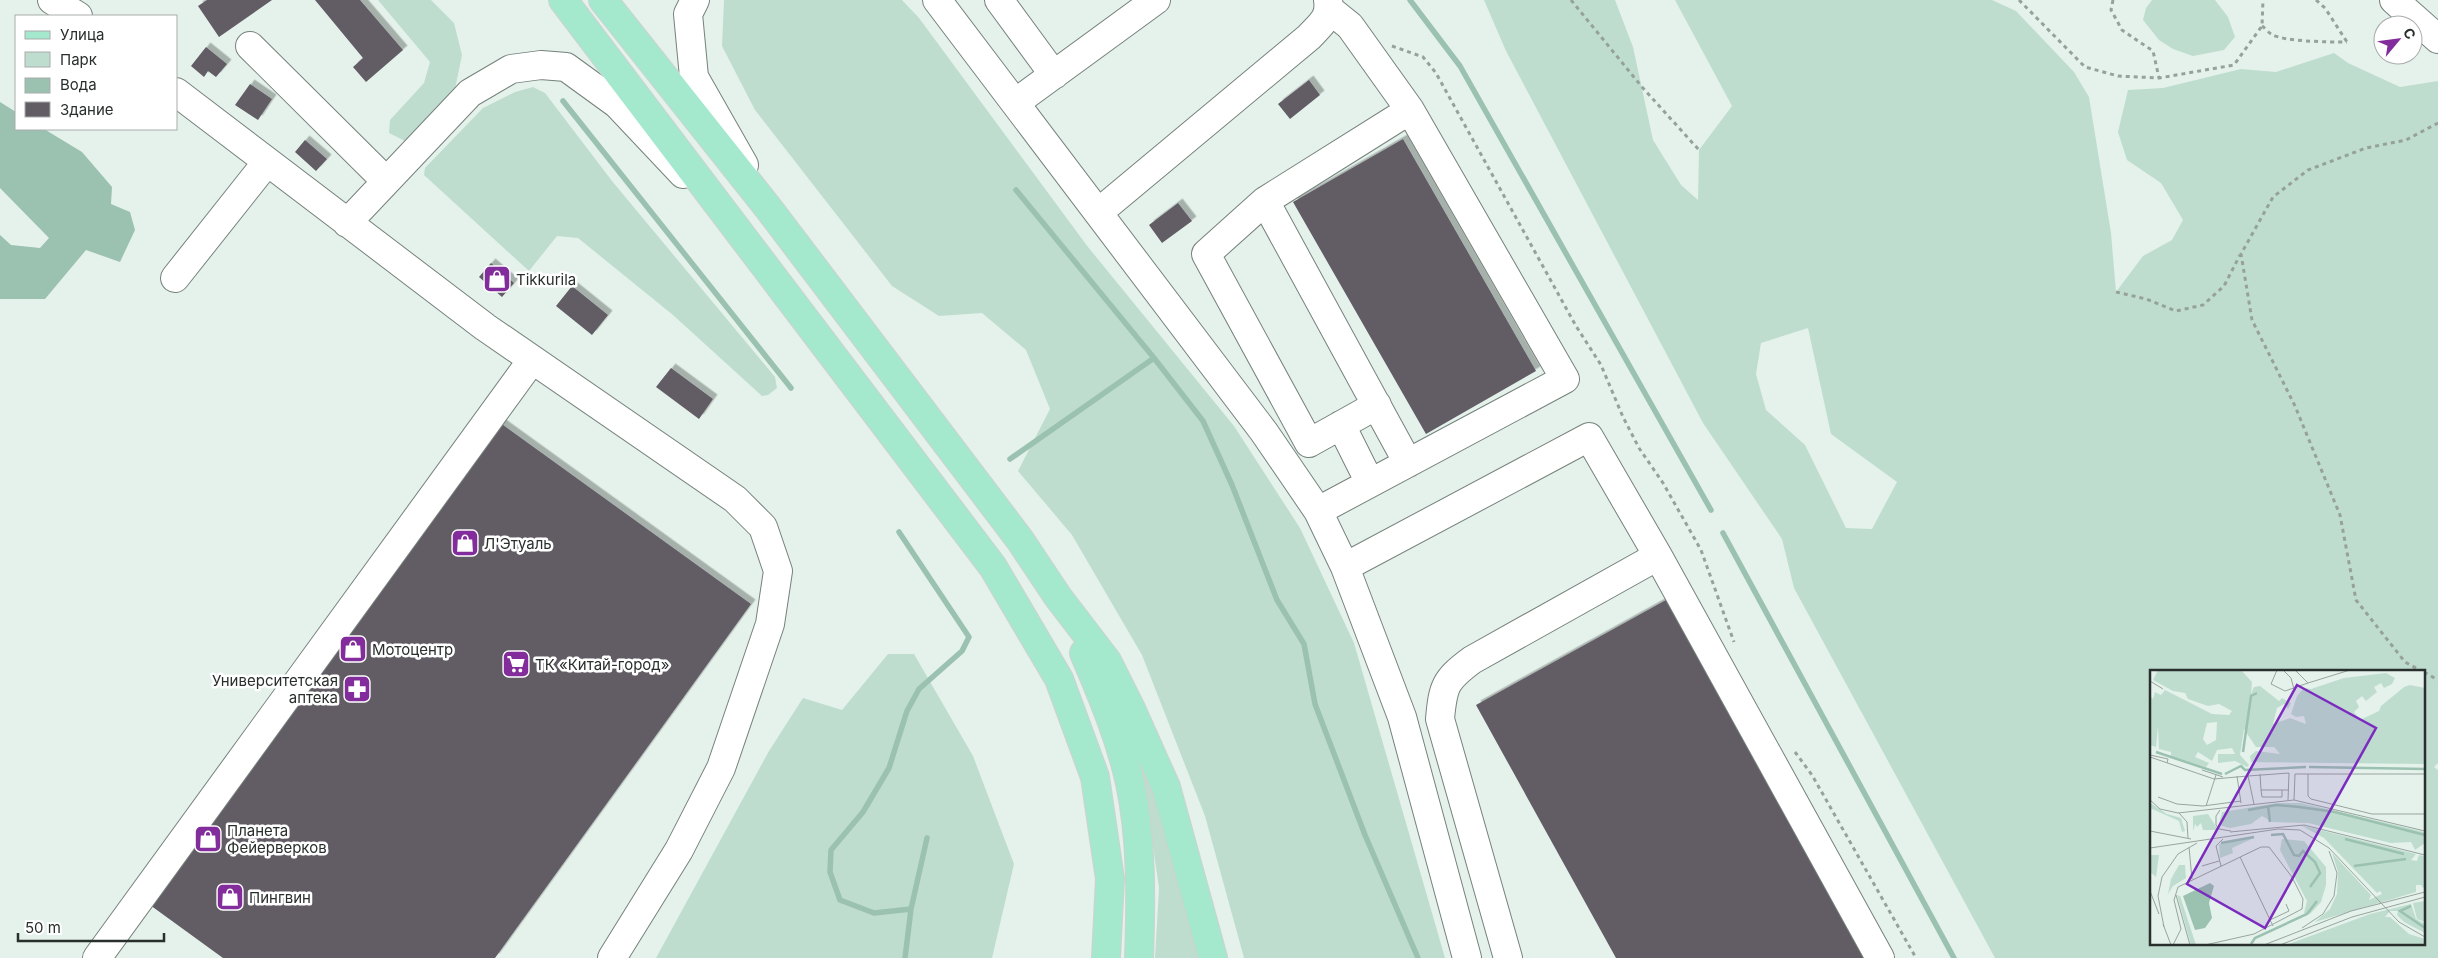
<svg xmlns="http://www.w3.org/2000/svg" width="2438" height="958" font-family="Inter,sans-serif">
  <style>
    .green { fill: #beddcf; fill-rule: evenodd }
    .water { fill: #9bc1b0 }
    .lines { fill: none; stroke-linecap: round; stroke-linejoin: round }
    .stream { stroke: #9bc1b0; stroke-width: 5.5 }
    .building { fill: #625c65; filter: url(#shadow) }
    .minor-casing { stroke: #76827c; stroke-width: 30 }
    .major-casing { stroke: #d0d1d1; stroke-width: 30 }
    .path { stroke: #96a19b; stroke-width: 3; stroke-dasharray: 4 4; stroke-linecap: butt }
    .minor { stroke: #fff; stroke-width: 28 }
    .major { stroke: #a4e8ce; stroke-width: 28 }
    .labels { text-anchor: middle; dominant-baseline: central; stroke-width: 5; stroke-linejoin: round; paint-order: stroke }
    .poi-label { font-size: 15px; fill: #292f2c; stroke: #fff; text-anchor: start }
    .inset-river { fill: none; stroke: #9bc1b0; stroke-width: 2.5 }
    .inset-road { fill: none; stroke: #99a49f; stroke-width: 1 }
    .view { fill: #7b2cbf; fill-opacity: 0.15; stroke: #7b2cbf; stroke-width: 2.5 }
    .inset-edge { fill: none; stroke: #292f2c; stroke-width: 2.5 }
  </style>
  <defs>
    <filter id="shadow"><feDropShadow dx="4.5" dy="-4.5" stdDeviation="0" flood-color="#0004"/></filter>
  </defs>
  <rect width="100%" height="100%" fill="#e4f2eb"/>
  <!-- green -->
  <path class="green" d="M378 0H431L454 23 462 55 454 94 405 141 389 133 390 120 424 83 430 62Z
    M724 0H902L919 18 1088 247 1234 426 1300 528 1354 643 1445 958H1244L1205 816 1142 655 1072 535 1018 471 1050 409 1026 350 982 313 939 316 892 286 755 110 722 46Z
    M1484 0H1615L1633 47 1653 140 1681 185 1698 200 1699 150 1732 106 1675 0H1992L2016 11 2074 72 2089 97 2111 233 2116 292 2143 256 2172 240 2183 220 2161 183 2127 160 2118 132 2128 90 2163 88 2241 69 2276 72 2334 53 2348 63 2400 87 2438 81V763L2434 767 2438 770V958H1995L1794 588 1782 539 1703 423 1506 51ZM1808 328 1831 434 1897 482 1872 529 1846 528 1805 445 1766 410 1756 374 1761 343ZM2152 672H2424V944H2152Z
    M2152 0H2215L2228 17 2235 37 2224 50 2193 56 2173 49 2159 40 2143 20 2146 8Z
    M533 87 545 93 612 181 775 377 777 388 768 395 762 396 673 315 578 238 557 236 529 271 424 175 425 168 483 108 515 92Z
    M888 654H914L973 756 1014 864 992 958H656L769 751 803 698 842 710Z
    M1139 749 1157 793 1199 958H1155L1159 888Z"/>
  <!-- water -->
  <path class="water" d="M0 102 16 112V129H44L82 152 112 187 111 204 130 212 135 230 120 262 86 250 45 299H0V235L11 245 40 248 49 238 0 188Z"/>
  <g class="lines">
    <!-- stream -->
    <path class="stream" d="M1410 0 1460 66 1711 510
      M563 101 791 388
      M1016 190 1154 358 1203 421 1232 485 1277 600 1304 644 1315 704 1365 835 1418 958
      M1010 459 1154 358
      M899 532 969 637 962 651 919 689 907 711 889 768 863 812 831 850 830 872 840 900 874 913 911 909 905 958
      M1723 533 1954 958
      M911 909 927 838"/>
  </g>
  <!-- building -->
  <path class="building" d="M207 0H272L219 37 198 6Z
    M315 0H360L403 50 366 82 353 67 363 58Z
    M206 47 227 64 216 77 208 71 204 77 191 66Z
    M1309 80 1320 95 1290 119 1278 104Z
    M250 84 272 99 258 120 235 105Z
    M1403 139 1536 371 1426 434 1293 202Z
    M305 140 327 159 316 171 295 152Z
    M1178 203 1192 221 1162 243 1149 225Z
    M491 263 514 283 502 297 479 277Z
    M572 286 608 315 592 335 556 306Z
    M671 368 713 399 699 419 656 387Z
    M499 422 751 604 495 958H223L150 905Z
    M1666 600 1864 958H1616L1476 705Z"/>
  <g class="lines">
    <!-- minor casing -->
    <g class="minor-casing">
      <path id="minor" d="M52 0 78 16
        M695 0 688 14 694 77 744 165
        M937 0 1264 432 1318 511 1345 567 1402 717 1467 958
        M999 0 1054 75
        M2394 0 2438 39
        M250 46 385 180
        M176 92 485 327 735 499 763 527 778 571 770 624 721 768 679 850 612 958
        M1015 103 1156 0
        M1265 201 1206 254 1309 443 1377 405
        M1099 212 1309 37C1320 25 1331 18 1328 0
        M347 223 470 93 511 69 541 65 566 67 617 104 683 174
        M175 278 267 162
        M1341 425 1370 483
        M1408 463 1265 201 1410 110
        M1318 511 1565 379 1410 110 1350 26 1329 9
        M1345 567 1589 437 1658 556
        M97 958 532 360
        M1508 958 1440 719C1443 686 1445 680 1472 660L1658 556 1880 958"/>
    </g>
    <!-- major casing -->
    <g class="major-casing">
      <path id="major" d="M563 0 993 567 1059 679 1095 777 1110 879 1106 958
        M603 0 769 209 1020 540 1058 597 1107 661 1131 709 1166 787 1213 958
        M1084 653C1102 695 1120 738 1130 783 1142 840 1141 900 1139 958"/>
    </g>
    <!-- path -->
    <path class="path" d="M1571 0 1642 87 1699 150
      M2019 0 2085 67 2118 76 2159 78 2234 65 2262 26 2263 0
      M2113 0 2111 10 2122 30 2153 51 2159 78
      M2316 0 2325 8 2347 42
      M2262 26C2265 28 2268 32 2271 34 2284 42 2330 42 2347 42
      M1392 46 1423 57 1436 73 1576 326 1601 365 1623 417 1639 448 1663 483 1701 550 1734 642
      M2116 292 2146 299 2176 311 2203 305 2224 286 2240 255
      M2423 672 2405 662 2356 600 2340 515 2295 406 2252 320 2241 254 2273 197 2308 170 2366 148 2406 140 2438 123
      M2424 672 2438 680
      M1795 752 1812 775 1916 958"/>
    <!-- minor -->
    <use href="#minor" class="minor"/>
    <!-- major -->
    <use href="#major" class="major"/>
  </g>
  <!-- icons -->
  <defs>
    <g id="shop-square" transform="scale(1.4375)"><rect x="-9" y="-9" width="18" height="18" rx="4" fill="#832d9c" stroke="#fff"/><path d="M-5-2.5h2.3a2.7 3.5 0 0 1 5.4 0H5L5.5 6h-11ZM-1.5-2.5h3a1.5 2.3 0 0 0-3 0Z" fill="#fff"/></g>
    <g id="supermarket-square" transform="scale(1.4375)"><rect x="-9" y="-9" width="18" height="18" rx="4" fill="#832d9c" stroke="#fff"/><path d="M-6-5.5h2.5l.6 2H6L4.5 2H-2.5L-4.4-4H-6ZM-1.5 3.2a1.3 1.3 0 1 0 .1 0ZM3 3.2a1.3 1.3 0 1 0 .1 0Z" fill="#fff"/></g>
    <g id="pharmacy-square" transform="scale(1.4375)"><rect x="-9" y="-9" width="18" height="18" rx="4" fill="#832d9c" stroke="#fff"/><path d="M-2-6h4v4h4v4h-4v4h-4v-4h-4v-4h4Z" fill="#fff"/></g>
  </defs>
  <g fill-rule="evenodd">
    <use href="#shop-square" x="497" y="279"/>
    <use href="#shop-square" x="465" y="543"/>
    <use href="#shop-square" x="353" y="649"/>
    <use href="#supermarket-square" x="516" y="664"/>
    <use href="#pharmacy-square" x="357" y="689"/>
    <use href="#shop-square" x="208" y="839"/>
    <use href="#shop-square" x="230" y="897"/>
  </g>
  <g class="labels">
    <!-- poi labels -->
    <g class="poi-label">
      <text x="516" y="279">Tikkurila</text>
      <text x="484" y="543">Л'Этуаль</text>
      <text x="372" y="649">Мотоцентр</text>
      <text x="535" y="664">ТК «Китай-город»</text>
      <text x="338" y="680" text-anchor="end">Университетская<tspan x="338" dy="17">аптека</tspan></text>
      <text x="227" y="830">Планета<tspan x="227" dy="17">Фейерверков</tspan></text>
      <text x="249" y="897">Пингвин</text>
    </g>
  </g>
  <!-- overview -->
  <g transform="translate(2150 670)">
    <rect width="275" height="275" fill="#e4f2eb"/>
    <path d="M8 0H91L102 12 101 24 104 17 110 16 129 31 132 28 141 33 138 39 134 34 127 38 123 54 140 48 156 54 154 46 146 47 141 44 147 26 154 18 161 19 194 8 236 3 245 8 242 14 234 18 231 13 224 17 227 22 216 31 212 26 206 31 209 37 204 42 210 50 229 41 231 36 254 17 260 15 275 18V94L101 92 100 86 106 81 130 84 124 77H106L94 59 90 85 99 95 97 97 85 91 68 93V84H85L82 78 67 80 62 91 48 82 45 87 59 93 56 97 21 86V82L9 79 8 56 6 77 0 75V26L3 29 5 22 11 25 15 20 62 44 79 45 82 41 69 34 58 36 38 29 35 23 23 21 3 10ZM67 52 66 70 57 75 53 69 57 53ZM0 133 17 144 31 148 35 161 32 162 29 151 0 138ZM128 133H151L271 161 275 163V173L265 180 261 172 241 173 158 153 122 152 112 146 101 154 80 158 69 155 72 142ZM58 144 68 160H53L51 153 47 157 45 154 43 161V146ZM150 155 266 184 261 190 267 191 269 185 275 186V220L271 215H266V222L165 252 180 239 187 224 188 202 182 183 221 225 219 230 232 224 230 221 227 223 174 168ZM104 168 82 178 83 183 70 188 69 174ZM132 169 154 171 176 197V215L171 232 160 244 154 243 157 231 130 180ZM0 185H9L6 207 0 202ZM29 195H35L36 208 23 216 18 224 21 209ZM27 225 30 226 46 275H41ZM275 231V252L267 249 263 233ZM261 234 266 249 275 254V263L254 252 247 245 248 241H240L235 247H240L259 264 275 269V275H136L220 244Z" fill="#beddcf" fill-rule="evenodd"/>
    <path d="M60 213 64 216 59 233 62 248 55 258 45 260 33 226Z" fill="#9bc1b0"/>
    <path class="inset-river" d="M6 82 72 104M93 82 101 26 107 23M159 97 275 99M75 104 91 96 95 100 156 97M118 136 120 152M98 140 126 135 149 137 185 142 275 165M121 165 133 164 144 185 149 186 153 181 165 192 170 203 160 217M195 169 254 184M71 173 104 167M204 196 256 189M261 236 250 241 275 258M101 274 105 268 157 244 167 231"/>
    <path class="inset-road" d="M127 0 121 14 135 21 158 13M133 0 141 8 144 19M145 0 158 13 200 0M0 11 13 19M0 85 18 89 17 93M0 87 64 109 98 106 104 134M52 100 73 107M110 104 111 120H139M275 104H158V126L161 129 222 144H275M87 106 91 133M98 106 139 103 138 130M111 120 112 127H132V120M8 127 27 134 53 136 91 131M0 130 10 139 28 143 144 130 275 161M144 130 145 104H158M56 136 66 105M70 140 66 146V155L69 159 81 161M29 143 37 152 38 168M0 161 41 169M80 162 154 155 275 185M39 177 42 209M0 178 128 159 150 160 179 178 249 252 275 267M90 187 123 256M52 196 69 191M71 196 66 176 73 169M0 221 9 244M26 225 40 275M0 228V254M120 250 139 241 136 234M13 254 21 275M14 257 8 226 12 207 28 184 47 173M152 258 173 244 184 226 187 203 179 181M23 275 31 259 24 230 28 217 111 177H119L142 207 153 229 152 239 104 264 55 275M114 275 201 241 275 222M130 275 202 247 275 227"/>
    <path class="view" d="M147 15 226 58 115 258 37 214Z"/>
    <rect width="275" height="275" class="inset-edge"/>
  </g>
  <!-- legend -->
  <rect x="15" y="15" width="162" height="115" fill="#ffffff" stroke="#a9acab"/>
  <rect x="25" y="31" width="25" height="8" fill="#a4e8ce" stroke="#a9acab"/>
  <text x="60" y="40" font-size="15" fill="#292f2c">Улица</text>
  <rect x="25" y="52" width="25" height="15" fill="#beddcf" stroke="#a9acab"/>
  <text x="60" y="65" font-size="15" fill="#292f2c">Парк</text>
  <rect x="25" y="78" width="25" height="15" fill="#9bc1b0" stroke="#a9acab"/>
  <text x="60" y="90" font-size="15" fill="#292f2c">Вода</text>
  <rect x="25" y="102" width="25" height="15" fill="#625c65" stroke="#a9acab"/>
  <text x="60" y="115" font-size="15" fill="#292f2c">Здание</text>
  <!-- north arrow -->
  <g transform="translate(2398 40) rotate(61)"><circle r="24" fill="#ffffff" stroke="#a9acab"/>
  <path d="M0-4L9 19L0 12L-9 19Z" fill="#832d9c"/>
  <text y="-8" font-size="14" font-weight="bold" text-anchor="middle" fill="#292f2c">С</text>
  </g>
  <!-- scale -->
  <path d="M18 933v8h146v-8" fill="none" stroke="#292f2c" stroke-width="2.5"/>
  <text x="25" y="933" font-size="15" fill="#292f2c" stroke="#ffffff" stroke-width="4" paint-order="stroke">50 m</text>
</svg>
